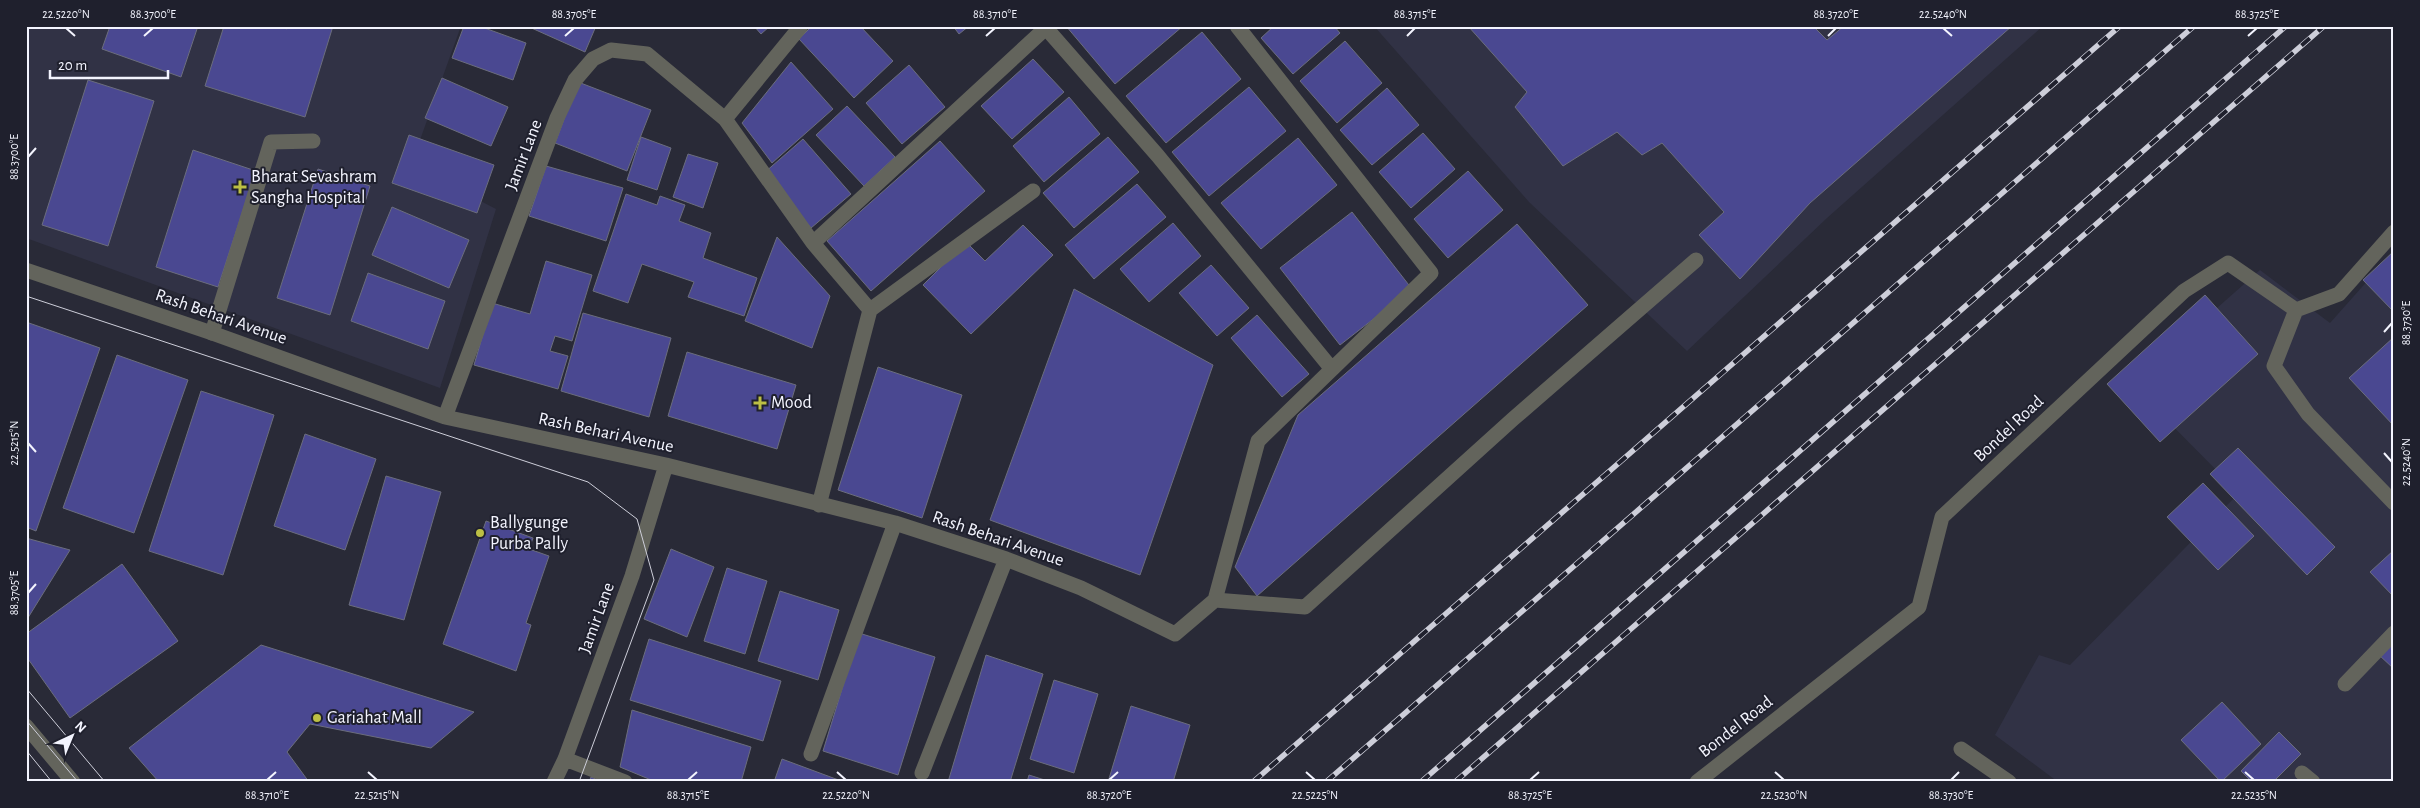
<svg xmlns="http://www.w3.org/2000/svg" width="2420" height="808" font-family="'Alegreya Sans',sans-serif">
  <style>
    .built { fill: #313245 }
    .building { fill: #4a4891; stroke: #6b6d7d }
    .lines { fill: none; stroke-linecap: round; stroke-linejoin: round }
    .lane { stroke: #63645c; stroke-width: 15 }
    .street { stroke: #63645c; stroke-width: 15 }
    .tram { stroke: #cdced9; stroke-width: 1 }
    .rail-casing { stroke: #cdced9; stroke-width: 5.5 }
    .rail { stroke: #1f202d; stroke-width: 4; stroke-dasharray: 11; stroke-linecap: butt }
    .ticks { fill: none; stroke: #f3f4fe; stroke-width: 2 }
    .poi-dot { fill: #bcbf44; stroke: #1f202d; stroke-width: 2 }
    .labels { text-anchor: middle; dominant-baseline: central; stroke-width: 4; stroke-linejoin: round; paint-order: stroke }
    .street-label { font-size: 18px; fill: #f3f4fe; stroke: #1f202d }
    .poi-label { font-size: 18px; fill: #f3f4fe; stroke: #1f202d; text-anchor: start }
    .neatline { fill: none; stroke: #f3f4fe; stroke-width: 2 }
    .ticks-label { font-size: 12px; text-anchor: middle; fill: #f3f4fe }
  </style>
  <rect width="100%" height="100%" fill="#292a37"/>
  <!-- built -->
  <path class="built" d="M26 26H461L411 165 496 209 440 388 26 238Z
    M1374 26H2043L1827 218 1687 351 1529 202Z
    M2394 251V782H2058L1995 735 2039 655 2070 665 2239 493 2131 384 2260 270 2330 323Z"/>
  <!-- building -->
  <path class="building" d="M110 26H198L181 77 102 49Z
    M224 26H277L287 29 288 26H333L305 117 205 86Z
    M464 26H479L526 43 513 80 452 58Z
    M527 26H596L585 52Z
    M754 26H770L761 34Z
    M812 26H860L893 61 854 98 799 39Z
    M953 26H969L959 34Z
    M1066 26H1183L1115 84Z
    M1274 26H1334L1340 33 1293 74 1261 38Z
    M1468 26H1813L1827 40 1844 26H2012L1810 203 1740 279 1699 235 1724 212 1662 143 1642 155 1617 132 1563 166 1515 107 1527 92Z
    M1202 32 1241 79 1166 143 1126 96Z
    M1345 41 1382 83 1337 123 1300 81Z
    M1033 59 1064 92 1012 139 981 106Z
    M791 62 833 109 772 163 742 123Z
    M909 65 945 107 902 144 866 103Z
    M442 78 508 107 491 146 425 118Z
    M88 80 154 101 108 246 42 225Z
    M578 82 651 110 627 171 555 143Z
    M1249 87 1286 131 1209 196 1172 152Z
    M1387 88 1419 125 1372 165 1340 130Z
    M1069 97 1100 134 1044 182 1013 146Z
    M847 106 895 157 864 186 816 135Z
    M1423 133 1455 169 1411 208 1379 172Z
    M409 135 494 165 477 213 392 183Z
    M641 137 671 148 657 190 627 180Z
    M1108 137 1139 172 1074 228 1043 193Z
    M1298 138 1337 185 1261 249 1221 203Z
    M803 139 851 194 811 228 764 173Z
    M940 141 985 191 871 291 827 241Z
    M193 150 256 171 218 287 156 267Z
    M688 154 718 163 703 208 673 197Z
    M546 166 623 188 606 241 529 216Z
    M318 169 370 186 330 315 277 298Z
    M1468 171 1503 210 1448 258 1414 219Z
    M1137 184 1166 217 1094 279 1065 245Z
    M626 194 657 205 660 196 685 205 679 221 711 233 703 258 757 278 744 316 688 297 694 282 642 264 628 303 593 291Z
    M392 207 469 240 449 288 372 255Z
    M1352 212 1412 289 1340 345 1280 268Z
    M1173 223 1201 256 1149 302 1120 269Z
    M1517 224 1588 305 1257 596 1235 567 1298 415Z
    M1023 225 1053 255 971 334 923 285 966 242 985 261Z
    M777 237 830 296 812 348 745 321Z
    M2394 251V312L2363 280Z
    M546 261 592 275 572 341 555 336 550 351 568 356 558 389 474 365 492 303 530 314Z
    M1211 265 1249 308 1217 336 1179 293Z
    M368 273 445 301 428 349 351 321Z
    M1074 289 1213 365 1140 575 990 520Z
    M2205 295 2258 354 2160 442 2107 384Z
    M583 313 671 338 649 417 561 391Z
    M1257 315 1309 374 1282 397 1231 338Z
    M29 323 100 348 36 531 26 527V331Z
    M2394 337V426L2349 378Z
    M687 352 796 385 777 449 668 416Z
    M117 355 188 380 134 533 63 508Z
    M878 367 962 395 922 518 838 490Z
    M201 391 274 415 223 575 149 551Z
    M305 434 376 459 345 550 274 526Z
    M2238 448 2335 547 2307 575 2210 474Z
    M386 476 441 492 404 620 349 605Z
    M2203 483 2254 536 2218 570 2167 517Z
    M486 521 533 538 529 549 549 556 526 623 531 625 516 671 443 644Z
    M26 538 70 550 26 621Z
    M671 549 714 567 687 637 644 619Z
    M2394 550V597L2370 572Z
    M122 564 178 641 70 718 26 656V634Z
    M727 568 767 581 745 654 704 641Z
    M780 591 839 610 818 680 758 661Z
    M859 633 935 657 898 775 823 751Z
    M2394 636V669L2377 653Z
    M649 639 781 681 763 741 630 700Z
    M261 645 474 712 431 748 310 724 287 752 309 782H159L129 748Z
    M986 655 1043 674 1010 782H948Z
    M1054 680 1098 694 1074 773 1030 759Z
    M2222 702 2261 744 2221 782 2181 740Z
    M1131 706 1190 725 1173 782H1108Z
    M632 710 751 747 741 782H656L620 767Z
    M2279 732 2301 754 2273 782H2252L2241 771Z
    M782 759 844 782H774Z
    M1029 775 1051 782H1027Z
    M591 777 603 782H589Z"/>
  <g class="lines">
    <!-- lane -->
    <path class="lane" d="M212 333 271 142 313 141"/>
    <!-- street -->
    <path class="street" d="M1046 28 1158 156 1331 368
      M725 119 813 243 870 310 819 505
      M813 243 1048 26
      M26 270 212 333 445 417 666 465 895 523 1006 559 1081 588 1175 634 1215 600 1258 441 1431 273 1237 26
      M870 310 1033 191
      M2296 310 2274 366 2308 414 2394 503
      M445 417 557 118 575 80 593 59 611 50 647 54 725 119 801 26
      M1215 600 1305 607 1513 419 1696 260
      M2345 684 2394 633
      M26 726 73 782
      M1961 749 2009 782
      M811 754 895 523
      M565 759 625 782
      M922 773 1006 559
      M2302 773 2313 782
      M554 782 565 759 632 576 666 465
      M1697 782 1919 607 1942 517 2184 291 2228 263 2296 310 2339 294 2394 232"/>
    <!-- tram -->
    <path class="tram" d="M26 296 588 482 637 519 654 580 579 782
      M26 688 105 782
      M26 720 78 782
      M26 750 52 782"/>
    <!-- rail casing -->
    <g class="rail-casing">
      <path id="rail" d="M1253 782 2120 26
        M1326 782 2194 26
        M1421 782 2286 26
        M1455 782 2324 26"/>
    </g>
    <!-- rail -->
    <use href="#rail" class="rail"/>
  </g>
  <!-- ticks -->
  <path class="ticks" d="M66 28 75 36M1943 28 1952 36M144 36 153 28M565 36 574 28M986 36 995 28M1407 36 1415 28M1828 36 1836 28M2248 36 2257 28M28 157 36 148M2384 332 2392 323M28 443 36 452M2384 453 2392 462M28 593 36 584M368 772 377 780M837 772 846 780M1306 772 1315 780M1775 772 1784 780M2245 772 2254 780M267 780 276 772M688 780 697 772M1109 780 1118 772M1530 780 1539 772M1951 780 1959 772"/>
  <!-- markers -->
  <g class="poi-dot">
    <path d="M237.5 179.5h5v5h5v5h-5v5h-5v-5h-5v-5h5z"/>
    <path d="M757.5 395.5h5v5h5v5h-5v5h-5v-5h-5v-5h5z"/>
    <circle cx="480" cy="533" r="5"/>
    <circle cx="317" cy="718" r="5"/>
  </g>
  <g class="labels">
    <!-- street labels -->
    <g class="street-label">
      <text transform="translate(524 155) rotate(-69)">Jamir Lane</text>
      <text transform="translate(221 317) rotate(19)">Rash Behari Avenue</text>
      <text transform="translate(2009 429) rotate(-43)">Bondel Road</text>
      <text transform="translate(606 433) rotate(12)">Rash Behari Avenue</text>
      <text transform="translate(998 539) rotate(19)">Rash Behari Avenue</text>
      <text transform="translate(597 618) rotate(-70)">Jamir Lane</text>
      <text transform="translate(1736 727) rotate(-38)">Bondel Road</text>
    </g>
    <!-- poi labels -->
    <g class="poi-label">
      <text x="251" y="177">Bharat Sevashram<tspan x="251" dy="21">Sangha Hospital</tspan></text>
      <text x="771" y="403">Mood</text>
      <text x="490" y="523">Ballygunge<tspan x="490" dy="21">Purba Pally</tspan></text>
      <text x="327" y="718">Gariahat Mall</text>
    </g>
  </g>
  <!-- border -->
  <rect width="2420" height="808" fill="none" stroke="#1f202d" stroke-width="55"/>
  <!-- north arrow -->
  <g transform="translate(72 736) rotate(44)" stroke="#1f202d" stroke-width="4" paint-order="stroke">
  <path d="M0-4L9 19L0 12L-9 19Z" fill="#f3f4fe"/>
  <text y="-8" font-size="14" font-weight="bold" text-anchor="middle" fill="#f3f4fe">N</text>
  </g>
  <!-- scale -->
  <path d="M50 70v8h118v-8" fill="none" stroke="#f3f4fe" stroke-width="2.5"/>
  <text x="58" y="70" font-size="15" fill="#f3f4fe" stroke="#1f202d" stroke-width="4" paint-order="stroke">20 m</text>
  <rect x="28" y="28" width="2364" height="752" class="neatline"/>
  <g class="ticks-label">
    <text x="66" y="18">22.5220°N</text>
    <text x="153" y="18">88.3700°E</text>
    <text x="574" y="18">88.3705°E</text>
    <text x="995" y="18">88.3710°E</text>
    <text x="1415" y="18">88.3715°E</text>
    <text x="1836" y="18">88.3720°E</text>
    <text x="1943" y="18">22.5240°N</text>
    <text x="2257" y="18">88.3725°E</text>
    <text transform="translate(14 157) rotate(-90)" y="4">88.3700°E</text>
    <text transform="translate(2406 323) rotate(-90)" y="4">88.3730°E</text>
    <text transform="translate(14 443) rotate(-90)" y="4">22.5215°N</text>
    <text transform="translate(2406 462) rotate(-90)" y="4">22.5240°N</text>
    <text transform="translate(14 593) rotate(-90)" y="4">88.3705°E</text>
    <text x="267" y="799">88.3710°E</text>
    <text x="377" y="799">22.5215°N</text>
    <text x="688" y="799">88.3715°E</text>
    <text x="846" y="799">22.5220°N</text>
    <text x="1109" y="799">88.3720°E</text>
    <text x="1315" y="799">22.5225°N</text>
    <text x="1530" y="799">88.3725°E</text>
    <text x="1784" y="799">22.5230°N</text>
    <text x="1951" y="799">88.3730°E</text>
    <text x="2254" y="799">22.5235°N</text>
  </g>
</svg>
